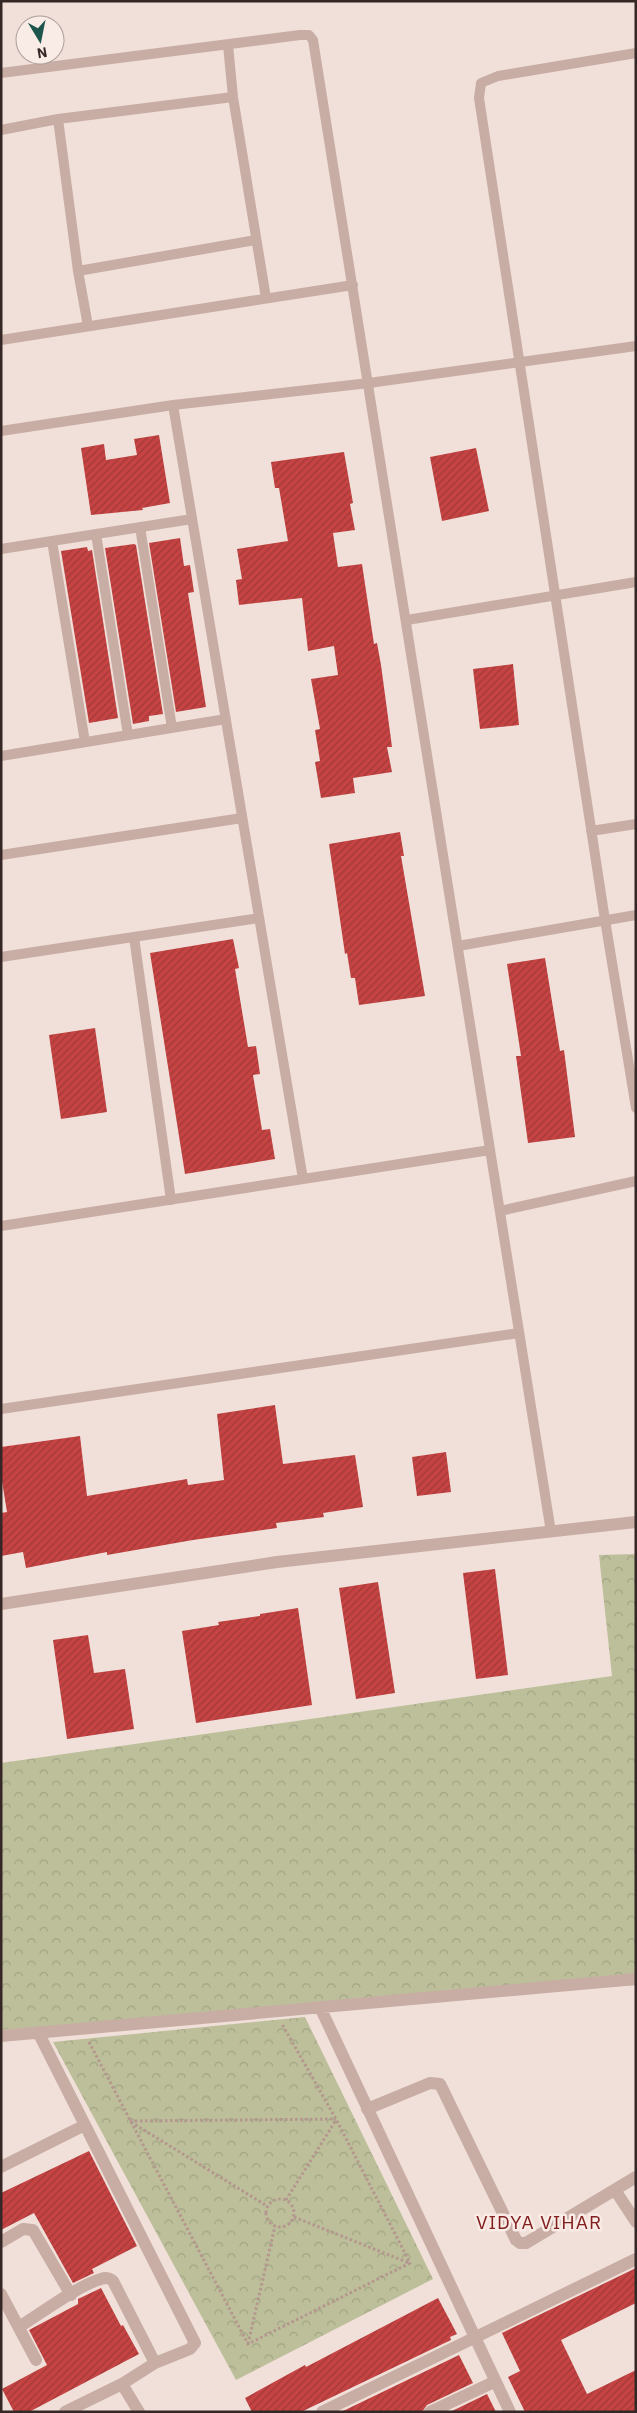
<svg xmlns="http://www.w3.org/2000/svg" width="637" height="2413" font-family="'IBM Plex Sans',sans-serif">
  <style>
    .forest { fill: url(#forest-crowns) }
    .building { fill: url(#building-hatch) }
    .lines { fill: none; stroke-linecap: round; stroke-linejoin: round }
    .path { stroke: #b4968f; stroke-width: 3; stroke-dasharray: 2.5 2.5; stroke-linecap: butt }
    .service { stroke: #c8ada5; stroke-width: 10 }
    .minor { stroke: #c8ada5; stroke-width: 12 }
    .tertiary { stroke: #c8ada5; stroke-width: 12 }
    .labels { text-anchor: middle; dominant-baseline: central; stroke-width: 5; stroke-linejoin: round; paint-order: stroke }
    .neighbourhood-label { font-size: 19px; letter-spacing: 1px; fill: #822020; stroke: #f9ebe5 }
  </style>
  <defs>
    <pattern id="forest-crowns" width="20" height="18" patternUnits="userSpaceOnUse" patternTransform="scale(1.25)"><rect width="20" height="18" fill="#bcbf99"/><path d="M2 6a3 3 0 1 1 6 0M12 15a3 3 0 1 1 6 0" fill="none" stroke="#a2a484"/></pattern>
    <pattern id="building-hatch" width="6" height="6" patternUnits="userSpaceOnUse" patternTransform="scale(1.25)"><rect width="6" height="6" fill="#c54443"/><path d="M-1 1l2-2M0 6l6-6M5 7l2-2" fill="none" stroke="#a13938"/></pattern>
  </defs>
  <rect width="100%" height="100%" fill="#f1e0d9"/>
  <!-- forest -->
  <path class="forest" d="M636 1554V1985L1 2030V1763L612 1676 599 1555Z
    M305 2017 433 2279 236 2380 53 2042Z"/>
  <!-- building -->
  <path class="building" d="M159 435 170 503 142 508 143 510 91 515 81 448 104 444 106 460 137 455 134 439Z
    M476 448 489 511 442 521 430 457Z
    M344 452 353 503 350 504 355 530 333 533 338 567 362 564 374 644 377 643 381 665 392 747H387L392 772 353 778 355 793 321 798 315 762 320 761 315 730 320 729 311 679 338 675 334 646 308 651 302 598 239 605 236 580 242 579 237 549 288 541 279 488H275L271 462Z
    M180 538 184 566 190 565 194 592 188 593 206 707 176 712 149 543Z
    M134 544 136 545 163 714 149 716V721L133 724 105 548Z
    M87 547 88 551 92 550 118 718 89 723 61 551Z
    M513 664 519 725 480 729 473 669Z
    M400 832 404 856H401L425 996 359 1005 355 978H351L347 953 345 954 329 844Z
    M233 939 239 968 235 969 248 1047 256 1046 260 1074 253 1075 262 1130 270 1129 275 1159 185 1174 150 953Z
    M545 958 560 1051 564 1050 575 1137 528 1143 516 1056H521L507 964Z
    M95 1028 107 1112 61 1119 49 1035Z
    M275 1405 283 1464 355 1455 363 1507 323 1513 324 1517 276 1523 277 1528 193 1540 107 1555V1552L26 1568 23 1552 1 1556V1513L7 1512 1 1475V1447L80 1436 87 1496 187 1479 188 1485 224 1480 217 1414Z
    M446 1452 451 1492 417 1496 412 1457Z
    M495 1569 508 1675 476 1679 463 1573Z
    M378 1582 395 1693 356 1699 339 1588Z
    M298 1608 312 1705 196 1723 182 1631 219 1625 218 1622 260 1616V1614Z
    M88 1635 94 1673 125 1669 134 1729 67 1739 53 1640Z
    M89 2151 137 2246 92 2269 94 2273 73 2283 34 2213 1 2230V2193Z
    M636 2268V2303L561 2340 587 2394 636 2370V2412H525L508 2377 520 2371 502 2333Z
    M101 2288 121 2326 123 2325 139 2354 29 2412H14L2 2389 47 2365 29 2330 78 2304V2299Z
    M438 2298 457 2334 450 2337 451 2340 301 2412H252L245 2398 305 2365 306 2367Z
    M459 2355 473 2383 427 2405 422 2412H341Z
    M487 2394 496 2412H450Z"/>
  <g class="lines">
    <!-- path -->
    <path class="path" d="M89 2042 248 2344 410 2263 336 2119 282 2024
      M130 2121 336 2119
      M131 2122 267 2206
      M266 2213a14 14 0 1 1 28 0a14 14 0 1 1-28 0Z
      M286 2200 336 2120
      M294 2217 409 2263
      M248 2344 275 2226"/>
    <!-- service -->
    <path class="service" d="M228 45 233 97 266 298
      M636 53 498 76 481 83 479 98 605 920 636 1108
      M1 73 300 35H309L313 40 551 1532
      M58 119 78 271 88 326
      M1 130 58 119 233 97
      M78 271 256 240
      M1 340 353 285
      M173 405 303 1179
      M1 431 173 405 369 383 636 346
      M140 527 172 728
      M96 534 128 735
      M52 541 85 742
      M1 549 192 519
      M407 620 636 582
      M1 756 226 719
      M591 831 636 824
      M1 855 242 818
      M134 937 171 1200
      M458 946 636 915
      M1 957 259 918
      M500 1211 636 1181
      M1 1226 490 1150
      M1 1409 519 1333"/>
    <!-- minor -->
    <path class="minor" d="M320 2007 510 2412
      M38 2032 195 2343 190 2349 155 2363 122 2384 65 2412
      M1 2036 636 1979
      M367 2109 430 2083 440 2084 516 2240 520 2243H526L636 2177
      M1 2167 85 2125
      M615 2190 636 2222
      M1 2242 23 2229 33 2230 71 2295
      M1 2294 36 2360
      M19 2327C40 2314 79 2285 101 2279 106 2277 109 2278 113 2281L155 2363
      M122 2384 139 2412
      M322 2412 636 2259
      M430 2412 494 2382"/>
    <!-- tertiary -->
    <path class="tertiary" d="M1 1604 277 1562 636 1522"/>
  </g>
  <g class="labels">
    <!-- neighbourhood labels -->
    <g class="neighbourhood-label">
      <text x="539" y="2222">VIDYA VIHAR</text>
    </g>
  </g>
  <!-- border -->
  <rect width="637" height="2413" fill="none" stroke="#342726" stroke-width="5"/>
  <!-- north arrow -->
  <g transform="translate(40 40) rotate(170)"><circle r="24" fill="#f9ebe5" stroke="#aa9d99"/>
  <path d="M0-4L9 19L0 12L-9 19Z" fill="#1c554b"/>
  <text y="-8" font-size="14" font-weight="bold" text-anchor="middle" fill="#342726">N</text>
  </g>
</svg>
